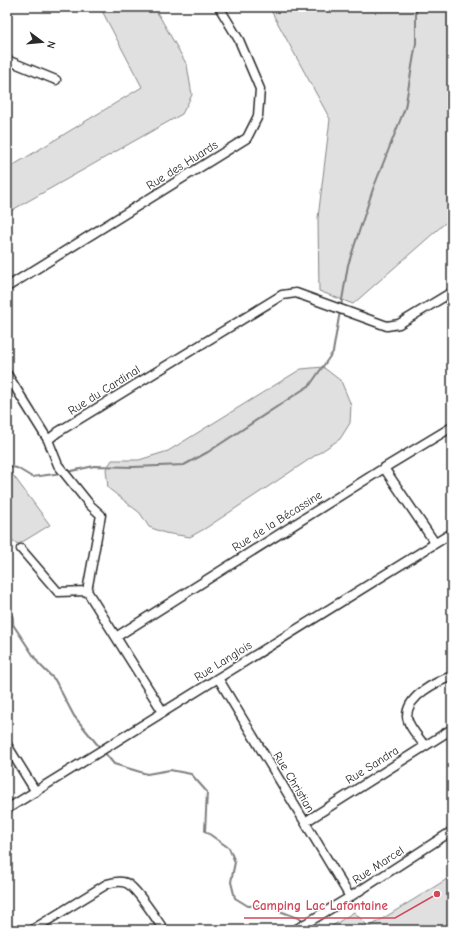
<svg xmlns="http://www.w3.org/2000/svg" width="459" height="937" font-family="'Comic Neue',sans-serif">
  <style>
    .green { fill: #e0e0e0; stroke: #868686 }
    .water { fill: #b6b6b6; stroke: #7e7e7e }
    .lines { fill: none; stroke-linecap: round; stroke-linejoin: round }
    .stream { stroke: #7e7e7e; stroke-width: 2 }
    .minor-casing { stroke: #2b2b2b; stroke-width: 11 }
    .minor { stroke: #fff; stroke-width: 8 }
    .labels { text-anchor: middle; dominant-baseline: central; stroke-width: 3; stroke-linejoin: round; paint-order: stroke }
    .street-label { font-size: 12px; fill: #2b2b2b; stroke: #fff }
    .leader { fill: none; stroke: #d1495b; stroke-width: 1.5 }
    .callout-dot { fill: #d1495b; stroke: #fff; stroke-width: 1.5 }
    .callout-label { font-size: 13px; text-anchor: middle; font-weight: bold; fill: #d1495b; stroke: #fff; stroke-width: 3; stroke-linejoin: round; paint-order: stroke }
  </style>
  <rect width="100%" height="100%" fill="#fff"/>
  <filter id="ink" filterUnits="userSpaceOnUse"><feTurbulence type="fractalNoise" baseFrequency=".025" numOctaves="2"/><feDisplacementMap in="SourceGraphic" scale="8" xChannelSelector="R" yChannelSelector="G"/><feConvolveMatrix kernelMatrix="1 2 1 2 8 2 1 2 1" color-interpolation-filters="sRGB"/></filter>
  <g filter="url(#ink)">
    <!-- green -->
    <path class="green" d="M100 7H153L160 17 187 65 192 95 182 114 7 213V169L142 87Z
      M269 7H452V217L353 304 319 291 318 218 330 119Z
      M323 367 341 381 351 405 350 423 340 439 206 528 190 537 165 533 149 527 140 513 108 488 106 469 112 460H139L168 451 301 369Z
      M7 467 50 525 19 544 8 540 7 538Z
      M452 876V930H326L354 912 369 927Z"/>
    <!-- water -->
    <path class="water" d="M7 609 13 616 14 626 7 624Z"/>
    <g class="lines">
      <!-- stream -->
      <path class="stream" d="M341 306 348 265 373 189 405 108 416 43V7
        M7 466 17 468 32 477 62 473
        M67 472 94 466 133 467 184 465 208 452 310 385 333 352 340 311
        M14 626 39 664 55 680 74 716 101 749
        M104 752 114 764 147 774 170 770 191 774 207 792 205 831 229 848 235 862 231 882 235 898 248 906 264 905 306 921
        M308 925 312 930"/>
      <!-- minor casing -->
      <g class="minor-casing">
        <path id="minor" d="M7 60 56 80
          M7 287 247 138 258 116 260 89 239 40 219 7
          M7 374 48 440
          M384 468 435 543
          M21 549 58 592 87 591
          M116 637 384 468 452 427
          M218 678 350 897
          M163 712 87 591 101 515 90 505 58 465 48 440 58 432 282 295 296 293 387 326 399 324 452 292
          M7 745 36 792
          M425 746C420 739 407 725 407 716 407 696 436 682 452 676
          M7 809 452 533
          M305 822 452 729
          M32 930 107 884C113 882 122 880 128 884 139 891 156 919 164 930
          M295 930 350 897 452 831"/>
      </g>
      <!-- minor -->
      <use href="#minor" class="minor"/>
    </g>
  </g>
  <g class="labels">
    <!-- street labels -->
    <g class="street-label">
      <text transform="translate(182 165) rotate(-32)">Rue des Huards</text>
      <text transform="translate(104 390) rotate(-32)">Rue du Cardinal</text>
      <text transform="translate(277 521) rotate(-32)">Rue de la Bécassine</text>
      <text transform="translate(223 661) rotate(-32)">Rue Langlois</text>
      <text transform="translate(372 765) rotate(-32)">Rue Sandra</text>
      <text transform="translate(294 782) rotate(59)">Rue Christian</text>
      <text transform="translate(378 865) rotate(-33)">Rue Marcel</text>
    </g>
  </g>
  <!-- callouts -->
  <path class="leader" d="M437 894L395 918H244"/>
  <circle class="callout-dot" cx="437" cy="894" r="4"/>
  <g class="callout-label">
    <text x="320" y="910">Camping Lac Lafontaine</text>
  </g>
  <!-- margin -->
  <rect width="459" height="937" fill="none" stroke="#fff" stroke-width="24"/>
  <rect x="12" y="12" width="435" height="913" fill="none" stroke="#2b2b2b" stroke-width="1.5" filter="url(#ink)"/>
  <!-- north arrow -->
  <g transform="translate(42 42) rotate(106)" stroke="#ffffff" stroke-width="3" paint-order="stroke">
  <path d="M0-3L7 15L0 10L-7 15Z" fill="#2b2b2b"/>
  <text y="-6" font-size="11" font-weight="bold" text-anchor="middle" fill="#2b2b2b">N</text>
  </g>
</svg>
